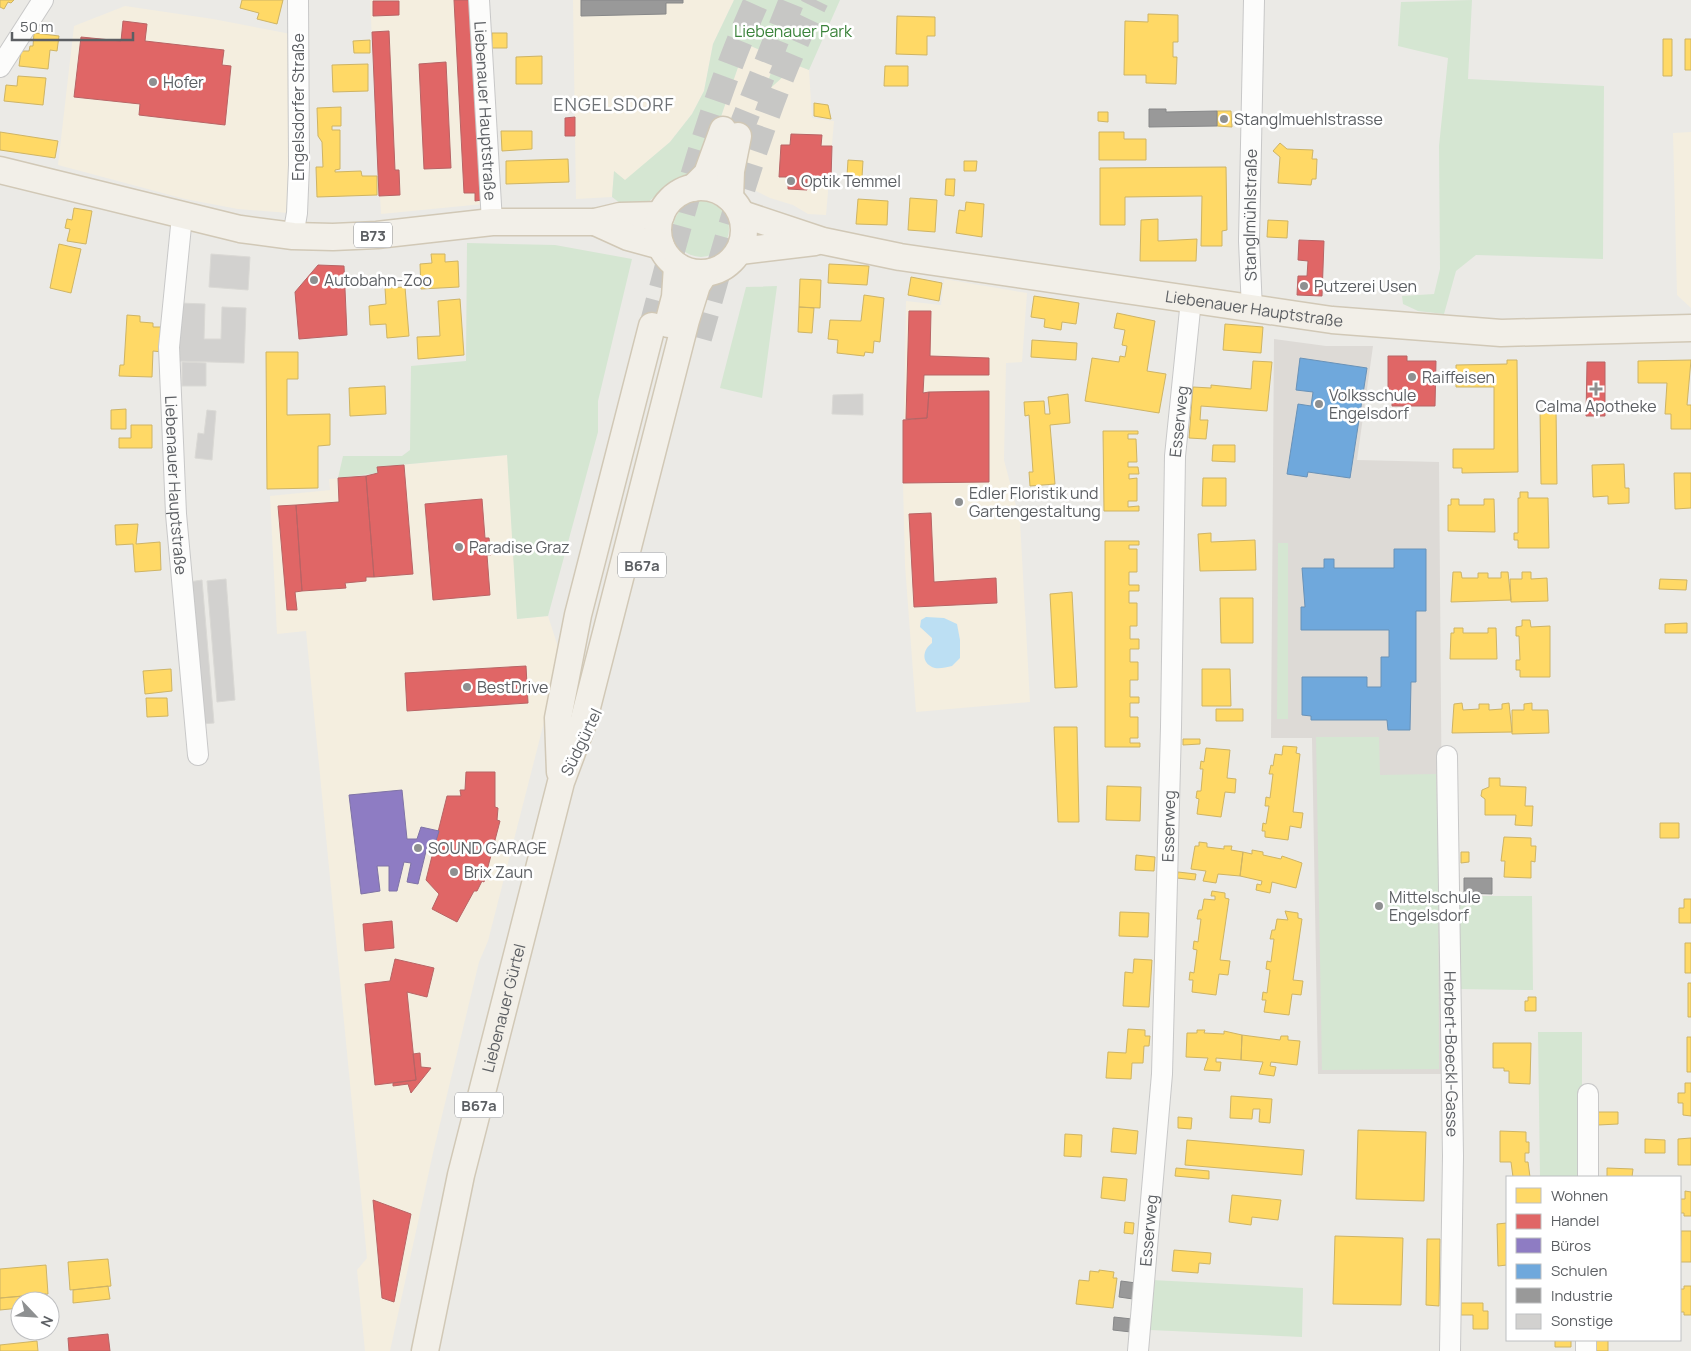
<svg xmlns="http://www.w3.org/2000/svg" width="1691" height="1351" font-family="Manrope,sans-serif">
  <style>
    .commercial { fill: #f4eedf }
    .education { fill: #dddad6 }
    .green { fill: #d5e6d2 }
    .water { fill: #bcdff3 }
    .homes { fill: #ffd966; stroke: #ceb465 }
    .shops { fill: #e06666; stroke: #b86465 }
    .offices { fill: #8e7cc3; stroke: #7f73a6 }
    .schools { fill: #6fa8dc; stroke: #6992b8 }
    .industry { fill: #999; stroke: #878889 }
    .building { fill: #d2d1cf; stroke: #dad9d5 }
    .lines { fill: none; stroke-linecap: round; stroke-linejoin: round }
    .major-tunnel { stroke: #c7c7c5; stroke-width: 26; stroke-dasharray: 26 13; stroke-linecap: butt }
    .minor-casing { stroke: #c8c8c8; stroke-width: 22 }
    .major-casing { stroke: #d1c8b6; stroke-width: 29 }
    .minor { stroke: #fcfcfb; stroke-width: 20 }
    .major { stroke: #f2efe8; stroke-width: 26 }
    .poi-dot { fill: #8e9091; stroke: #fff; stroke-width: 2 }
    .labels { text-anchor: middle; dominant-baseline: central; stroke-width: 5; stroke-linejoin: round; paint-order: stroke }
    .shield { fill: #fff; stroke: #8d8f92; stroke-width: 1 }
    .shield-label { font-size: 15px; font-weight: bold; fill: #5c5f63 }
    .park-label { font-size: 16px; fill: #3b833b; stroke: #fff }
    .poi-label { font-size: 16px; fill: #5c5f63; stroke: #fff; text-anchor: start }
    .street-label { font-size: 16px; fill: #5c5f63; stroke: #fff }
    .neighbourhood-label { font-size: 18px; letter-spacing: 1px; fill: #6d7175; stroke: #fff }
  </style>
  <rect width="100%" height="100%" fill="#ebeae6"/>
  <!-- commercial -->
  <path class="commercial" d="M370 0H474L483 204 381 214Z
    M573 0H734L713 44 704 91 692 114 670 142 625 181 614 172 612 197 576 199Z
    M125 6 213 19 291 34 289 213 238 209 185 199 58 165 74 26Z
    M746 44 809 70 812 118 834 121 826 215 808 214 793 205 770 198 738 182 715 134Z
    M1691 132V308L1677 295 1673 133Z
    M944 279 1027 293 1022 362 1006 363 1004 460 1020 521 1030 702 916 712 905 565 903 483 906 301 941 305Z
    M508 455 517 619 548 616 561 656 488 941 479 962 433 1153 390 1351H365L357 1270 367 1258 306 631 277 634 270 496 330 490 329 479 366 476 377 473V467Z"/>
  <!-- education -->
  <path class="education" d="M1274 339 1326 346H1373L1357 460 1439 462 1444 1074H1318L1312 738H1271Z"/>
  <!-- green -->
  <path class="green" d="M734 0H840L809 70 796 65 764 94 776 57 746 44 715 134 696 171 672 182 647 203 628 209 612 197 614 171 625 180 670 142 692 114 704 91 713 44Z
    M1472 0 1468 79 1604 86 1603 259 1476 255 1456 271 1444 314 1418 311 1403 304 1402 296 1434 294 1440 269 1439 146 1448 58 1398 46 1401 2Z
    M673 229a28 28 0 1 1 56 0a28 28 0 1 1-56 0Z
    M467 243 555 245 632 259 598 401V432L548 616 517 619 507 455 377 467 378 473 338 478 343 456H402L410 450 411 366 466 361Z
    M777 286 762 398 720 388 746 287Z
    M1278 543H1288V719H1277Z
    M1316 737H1379L1380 775 1436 774 1438 859 1439 1069 1322 1070Z
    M1455 896H1532L1533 990 1457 989Z
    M1538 1032H1582V1177H1540Z
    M1152 1280 1303 1288 1302 1337 1150 1330Z"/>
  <!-- water -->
  <path class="water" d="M926 617 944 618 957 624 960 640V658L952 666C947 667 940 669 935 668 921 664 922 650 932 643V638L920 627 921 620Z"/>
  <!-- homes -->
  <path class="homes" d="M0 0H14L11 3 8 2 4 9 0 7Z
    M242 0H283L277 24 257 19 259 13 240 8Z
    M1148 14 1178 15V42H1173V57H1177L1176 84 1146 83V75H1124L1125 21 1148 22Z
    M897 16 935 17V36H927V55L896 54Z
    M34 33 59 36 57 51 50 50 48 69 19 66 21 51H29L30 46H33Z
    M492 33H507V48H492Z
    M1663 39H1672V76H1663Z
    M1685 39H1691V70H1685Z
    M370 40V53H354L353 41Z
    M542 56V84H516V57Z
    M368 64V91L333 92 332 65Z
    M885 66H908V86H884Z
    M18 76 46 78 43 105 4 101 6 85 17 86Z
    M814 103 828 105 831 119 814 116Z
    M341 107V126H332V130H340V169L335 170V172L361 171 362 176H377V195L317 197 316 167H323L322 142 318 136 317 108Z
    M1217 111H1231L1232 127 1217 126Z
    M1098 112H1108V122L1098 121Z
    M501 131H532V149L502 151Z
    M0 132 58 141 55 158 0 150Z
    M1099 132H1124V139H1146V160H1099Z
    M1280 143 1287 149 1313 150 1312 159H1317L1316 179H1312L1311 185 1278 183 1280 157 1273 151Z
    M568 159 569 182 506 184V161Z
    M848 160 863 161 862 177 847 176Z
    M964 161H977L976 171H964Z
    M1226 167 1227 230 1222 231V246H1201L1202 196 1125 197V225H1100V168Z
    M946 179H955L954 196 945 195Z
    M910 198 937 200 935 232 908 230Z
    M858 199 888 201 887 225 856 224Z
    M966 202 984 204 982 237 956 233 959 210 965 211Z
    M74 208 92 211 86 244 67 241 70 229 65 228 67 219 72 220Z
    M1158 219V241L1197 239 1196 261H1140L1141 220Z
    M1268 220 1288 221 1287 238 1267 237Z
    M59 244 81 249 71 293 50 288Z
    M431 254H445V262L458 261 459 287 421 289 420 264 432 263Z
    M829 264 869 266 867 285 828 283Z
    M911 277 942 283 939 301 908 295Z
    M800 279 821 280 820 308 799 307Z
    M405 287 409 336 387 338 386 324 370 325 369 306 386 304 385 288Z
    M864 295 884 298 880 342 874 341 873 353 865 352 864 356 837 353 838 340 828 339 830 320 861 321Z
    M1034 296 1079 303 1076 324 1062 322 1061 330 1044 327 1045 319 1031 317Z
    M460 299 464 355 418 359 417 337 440 336 438 301Z
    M799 307 814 308 812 333 798 332Z
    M1117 313 1155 321 1147 371 1166 374 1159 413 1085 401 1092 358 1119 362 1120 356 1125 357 1127 346 1122 345 1125 330 1114 328Z
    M127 315 140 316V322L153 323V327H164L162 352 153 351 152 377 119 376 120 365H124Z
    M1225 324 1263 327 1261 353 1223 350Z
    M1032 340 1077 343 1076 360 1031 357Z
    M266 352H298V379H287V415L330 414V445L318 446V488L267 489Z
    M1507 360H1517L1518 472 1462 473V468H1453V449H1494V387H1456V365L1507 364Z
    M1691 360 1687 405H1691V429H1671V414H1665L1667 383H1638V361Z
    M1253 361 1272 362 1267 411 1201 406 1200 420H1208L1206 439 1189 438 1193 387 1211 388V385L1251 389Z
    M385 386 386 414 350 416 349 388Z
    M1068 394 1070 423 1050 425 1055 484 1030 486 1029 472H1033L1029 415 1025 416 1024 402 1044 401 1045 414H1050L1048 397Z
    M126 409V429H111V410Z
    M1540 409H1556L1557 484H1541Z
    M131 425H152V448H119V438H131Z
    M1103 431H1138V434H1128V439H1136L1137 462H1128V467H1138L1139 474H1129V479L1137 478V501H1128V507L1139 506V511H1104Z
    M1213 445H1235V462L1212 461Z
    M1624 464 1625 488H1629V503L1608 504V496L1593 497 1592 465Z
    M1674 473H1691V508L1675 509Z
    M1203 478H1226V506H1202Z
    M1520 492H1528V498H1548L1549 548H1518V540H1514V533H1518V498H1520Z
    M1451 499H1459V505H1484V499H1494L1495 532 1448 531V505H1451Z
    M138 524 136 544 160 542 161 570 135 572 133 544 116 545 115 525Z
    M1211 533V542L1255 540 1256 570 1200 571 1198 534Z
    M1105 541H1139V545H1129V549H1137V572H1129V585H1139V591H1129V603H1137V626H1130V639H1139V649H1130V662H1138V680H1130V697H1139V703H1130V717H1138V738H1130V743H1140V747H1105Z
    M1453 572H1461L1462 578H1478V573H1488V578H1501V572H1508L1511 600 1451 602Z
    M1522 572H1531V579L1547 578 1548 601 1511 602 1510 579H1522Z
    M1660 579 1687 580 1686 590 1659 589Z
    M1072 592 1077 687 1055 688 1050 594Z
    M1220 598H1253V643H1221Z
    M1522 620H1530L1531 627 1550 626V677H1520V670H1516V660H1520L1519 636H1516V627L1522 626Z
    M1687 623V633H1665V624Z
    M1454 628H1463V633H1488V628H1496L1497 659H1450L1451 633H1454Z
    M171 669 172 691 145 694 143 671Z
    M1202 669H1230L1231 706H1202Z
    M146 698H167L168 716 147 717Z
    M1462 703 1463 710 1479 709V704H1489V710L1502 709V704L1509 703 1512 732 1452 733 1454 704Z
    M1532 703V710H1548L1549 733 1512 734V710H1524V704Z
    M1216 709H1243V721H1216Z
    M1054 727H1077L1079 822H1058Z
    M1183 739H1200V744L1183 745Z
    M1283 746 1297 747 1296 753 1300 754 1293 812 1303 813 1301 828 1290 826 1288 840 1265 837V831H1262L1263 823 1266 824 1269 806H1265L1266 797 1270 798 1273 774H1269L1271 765 1273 766 1275 754 1282 755Z
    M1206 748 1230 750 1227 778 1236 779 1235 793 1225 792 1221 817 1197 814 1199 799 1196 798 1197 791H1201L1203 769H1200L1201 761 1204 762Z
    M1489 778H1500V786L1526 787 1525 806H1533L1532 826 1515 825 1516 815H1485V799L1481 796 1482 790 1489 787Z
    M1107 786 1141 787 1140 821 1106 820Z
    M1660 823H1679V838H1660Z
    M1504 837 1531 838V846H1536L1535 862 1531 861V878L1504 877 1505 861H1501Z
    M1199 842 1207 843V847L1224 849V846H1232L1231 850 1243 852 1240 876 1218 874 1216 883 1203 881 1206 871 1191 869 1195 846H1199Z
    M1252 850 1263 852V855L1281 859 1282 856 1302 863 1296 888 1272 882 1270 893 1256 890 1257 884 1261 885 1262 881 1240 876 1243 852 1252 854Z
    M1461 852H1469V862L1461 863Z
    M1136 855 1155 857 1154 871 1135 870Z
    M1178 872 1196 874 1195 880 1177 878Z
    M1212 891 1225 893V898L1229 899 1220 960 1230 961 1228 975 1219 974 1216 995 1192 992 1193 980H1189L1190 972 1194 973 1197 950 1193 949 1194 941 1198 942 1201 919H1197L1199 910H1202L1204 899 1215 900V896H1211Z
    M1684 899H1691V923H1679V908H1684Z
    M1285 911 1298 913V918L1302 919 1293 980 1303 981 1301 995 1292 994 1289 1015 1264 1012 1266 1000H1262L1263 992 1267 993 1270 970 1266 969 1267 961 1271 962 1274 939H1270L1272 930H1275L1277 919 1288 920Z
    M1120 912 1149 913 1148 937 1119 936Z
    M1685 943H1691V973H1685Z
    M1134 959 1152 960 1149 1007 1123 1006 1125 972 1133 973Z
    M1688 983H1691V1017H1688Z
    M1528 997H1536V1011H1525V1001H1528Z
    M1128 1029 1145 1030V1036H1150L1149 1046H1144L1143 1063H1132L1131 1079 1106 1078 1108 1052 1126 1053Z
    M1197 1030H1205L1204 1033 1224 1034V1031L1242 1035 1241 1060 1216 1058V1062H1221L1220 1071 1204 1070 1208 1058 1186 1057 1187 1033H1197Z
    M1242 1035 1280 1040 1281 1036H1288V1040L1300 1041 1297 1065 1271 1062 1270 1066 1276 1067 1274 1076 1259 1074 1263 1062 1241 1060Z
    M1687 1037H1691V1072H1687Z
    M1493 1043H1531L1530 1084 1509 1083V1071H1504V1068H1493Z
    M1685 1083H1691V1116L1683 1115V1103H1678V1093H1685Z
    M1231 1096 1272 1099 1270 1123 1259 1122 1260 1109H1253L1252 1119 1230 1118Z
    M1597 1112H1618V1124L1598 1125Z
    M1178 1117 1192 1118 1191 1129 1178 1128Z
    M1113 1128 1138 1131 1136 1154 1111 1152Z
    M1358 1130 1426 1132 1424 1201 1356 1199Z
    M1500 1131 1526 1132V1142H1529V1153H1525V1162H1528L1530 1177H1513L1511 1162H1500Z
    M1065 1134 1082 1135 1081 1157 1064 1156Z
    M1691 1138V1165H1678V1139Z
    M1645 1139 1665 1140V1153H1645Z
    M1187 1140 1304 1150 1302 1175 1185 1165Z
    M1176 1168 1209 1171V1179L1175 1176Z
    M1607 1168 1633 1169 1632 1177H1607Z
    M1103 1177 1127 1179 1125 1201 1101 1198Z
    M1685 1191 1691 1192V1216H1684V1213H1680V1199H1685Z
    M1232 1195 1281 1200 1278 1220 1252 1217 1251 1225 1229 1222Z
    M1125 1222 1134 1223 1133 1234 1124 1233Z
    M1507 1223V1265L1498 1266 1497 1224Z
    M1681 1231H1691V1262H1680Z
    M1335 1236 1403 1238 1401 1305 1333 1304Z
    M1427 1239H1440L1439 1306 1426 1305Z
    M1174 1250 1211 1253 1210 1264 1199 1263 1198 1273 1172 1271Z
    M108 1259 111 1286 70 1290 68 1262Z
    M46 1265 48 1294 0 1298V1269Z
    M1099 1270 1114 1272 1113 1278H1117L1113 1308 1076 1304 1079 1280 1089 1281 1090 1271 1099 1272Z
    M108 1286 110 1299 73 1303V1290Z
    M1684 1286H1691V1315H1684V1312H1680V1289H1684Z
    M46 1294 47 1301H20V1308L0 1310V1298Z
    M1461 1303H1483V1311H1488V1329H1473V1315H1461Z
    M1555 1340H1571V1347H1555Z
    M1592 1340H1608V1351H1592Z
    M37 1341 38 1351H0V1345Z"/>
  <!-- shops -->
  <path class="shops" d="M454 0H474L482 200 475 201V193H464Z
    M373 1H399V15L373 16Z
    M123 21 147 24 145 41 224 50 222 65 231 66 225 125 139 115 140 104 74 97 81 37 121 41Z
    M389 31 395 170H399L400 195 379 196 372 32Z
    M446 62 451 168 424 169 419 64Z
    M575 117V136H565V118Z
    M791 134 822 135 821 146H832L831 179 807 178V190L788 189V177H779L781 145H790Z
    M1299 240 1324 241 1322 296 1297 295 1298 276H1307L1308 261 1298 260Z
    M318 265 344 266 347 335 299 339 295 292Z
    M909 311H931L930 356 989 358V375H924L923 393 929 392 927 418 906 419Z
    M1388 356H1407V361H1436L1435 406H1392V393H1388Z
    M1587 362H1605V416H1586Z
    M989 391V482L903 483V420L927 418 929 392Z
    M404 465 413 574 374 577 366 476 378 473 377 467Z
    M366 476 374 577H366V581L345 583 346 588 302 591 296 505 339 502 338 478Z
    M482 499 485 538H489L491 555H487L490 595 433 600 425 504Z
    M296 505 302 591 295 592 297 610H287L278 506Z
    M931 513 934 582 996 578 997 603 914 607 909 514Z
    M526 666 528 703 407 711 405 673Z
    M466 772H495V807L498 808 497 820 500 821 484 882 482 881 477 891H474L457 922 432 909 439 894 426 880 447 796H461L460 790H465Z
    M392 921 394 948 365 951 363 924Z
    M395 959 434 968 427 997 407 992 416 1080 375 1085 365 984 390 981Z
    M420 1053 421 1067 431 1068 411 1093 408 1084 393 1086V1083L416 1080 413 1054Z
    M373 1200 411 1214 394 1302 382 1298Z
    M108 1334 110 1351H69L68 1338Z"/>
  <!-- offices -->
  <path class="offices" d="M402 790 407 839H417L421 827 439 831 435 844 428 843 418 884 407 882 411 863 404 862 397 891H389V866H377L380 891 361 894 349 795Z"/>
  <!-- schools -->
  <path class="schools" d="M1300 358 1367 368 1350 478 1308 472 1307 477 1287 474 1298 404 1311 406 1313 392 1296 390Z
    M1394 549H1426V611H1416V682H1411L1410 730H1388L1387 720H1311V716L1302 715V677H1367V687H1381V657H1389V630H1301V607H1305L1302 568H1324V559H1334V568H1394Z"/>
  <!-- industry -->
  <path class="industry" d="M581 0H683V3H666V14L581 16Z
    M1149 109H1166V112L1217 111V126L1149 127Z
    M1464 878H1492V894L1464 893Z
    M1121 1281 1136 1283 1133 1299 1119 1297Z
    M1114 1317 1132 1319 1131 1332 1113 1330Z"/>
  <!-- building -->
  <path class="building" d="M211 254 250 257 248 290 209 287Z
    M179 303 205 304 204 339H221L222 307 246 308 244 363 177 361Z
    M182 362 206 363V386H182Z
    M863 394V415L832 414 833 395Z
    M207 410 216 411 212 460 195 458 198 433 204 434Z
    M226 579 235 700 217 702 207 581Z
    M202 580 214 723 201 724 189 582Z"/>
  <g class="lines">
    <!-- major-tunnel -->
    <path class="major-tunnel" d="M738 136 792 0
      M652 326C681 216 710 104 757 0
      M699 338C732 223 762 107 816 0"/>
    <!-- minor casing -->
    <g class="minor-casing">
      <g id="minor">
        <path id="s1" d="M479 0 492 222"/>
        <path d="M0 67 43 0"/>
        <path id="s2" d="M182 216 169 347 176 514 198 755"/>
        <path d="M293 236 297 213 299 165 298 0"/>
        <path id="s3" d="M1252 310 1249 241 1254 0"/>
        <path id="s4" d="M1447 756 1453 1156 1450 1351"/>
        <path d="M1588 1094V1177"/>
        <path id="s5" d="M1138 1351 1162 1074 1171 727 1175 456 1191 300"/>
        <path d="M1586 1351V1340"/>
      </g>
    </g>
    <!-- major casing -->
    <g class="major-casing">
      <g id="major">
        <path d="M0 170 240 229 293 236 333 237 377 235 492 222H595L620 216 661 215"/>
        <circle cx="701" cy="230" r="43"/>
        <path d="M693 188 707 174 723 130"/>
        <path d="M730 198 731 171 738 136"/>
        <path id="s6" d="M742 214 823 241 900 257 1332 320 1501 333 1691 328"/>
        <path d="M595 222 628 237 661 246"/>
        <path d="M740 251 815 242"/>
        <path d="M668 324 675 297 677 266"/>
        <path d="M560 772 558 718 578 615 652 326"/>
        <path id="s7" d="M425 1351 461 1175 561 782 583 723 686 320 697 285 704 274"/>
      </g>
    </g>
    <!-- minor -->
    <use href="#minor" class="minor"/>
    <!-- major -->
    <use href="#major" class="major"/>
  </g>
  <!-- markers -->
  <g class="poi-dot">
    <circle cx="153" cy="82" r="5"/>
    <circle cx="1224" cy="119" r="5"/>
    <circle cx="791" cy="181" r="5"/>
    <circle cx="314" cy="280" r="5"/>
    <circle cx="1304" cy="286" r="5"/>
    <circle cx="1412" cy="377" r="5"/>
    <path d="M1593.5 381.5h5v5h5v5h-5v5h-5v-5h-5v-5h5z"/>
    <circle cx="1319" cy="404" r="5"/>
    <circle cx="959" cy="502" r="5"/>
    <circle cx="459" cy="547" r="5"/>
    <circle cx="467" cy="687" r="5"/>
    <circle cx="418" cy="848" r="5"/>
    <circle cx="454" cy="872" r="5"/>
    <circle cx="1379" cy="906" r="5"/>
  </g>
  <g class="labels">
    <!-- shield labels -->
    <g class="shield">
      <rect x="354" y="222.5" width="38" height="25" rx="4"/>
      <rect x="618" y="552.5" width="48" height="25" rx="4"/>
      <rect x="455" y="1092.5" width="48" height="25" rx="4"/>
    </g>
    <g class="shield-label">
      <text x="373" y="235">B73</text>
      <text x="642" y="565">B67a</text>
      <text x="479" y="1105">B67a</text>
    </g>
    <!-- park labels -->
    <g class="park-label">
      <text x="793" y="31">Liebenauer Park</text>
    </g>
    <!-- poi labels -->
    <g class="poi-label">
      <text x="163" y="82">Hofer</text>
      <text x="1234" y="119">Stanglmuehlstrasse</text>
      <text x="801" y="181">Optik Temmel</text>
      <text x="324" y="280">Autobahn-Zoo</text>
      <text x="1314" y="286">Putzerei Usen</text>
      <text x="1422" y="377">Raiffeisen</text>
      <text x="1329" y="395">Volksschule<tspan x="1329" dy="18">Engelsdorf</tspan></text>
      <text x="1596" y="406" text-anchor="middle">Calma Apotheke</text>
      <text x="969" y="493">Edler Floristik und<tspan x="969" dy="18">Gartengestaltung</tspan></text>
      <text x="469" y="547">Paradise Graz</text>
      <text x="477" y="687">BestDrive</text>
      <text x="428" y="848">SOUND GARAGE</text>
      <text x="464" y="872">Brix Zaun</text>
      <text x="1389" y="897">Mittelschule<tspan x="1389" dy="18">Engelsdorf</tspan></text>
    </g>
    <!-- street labels -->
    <g class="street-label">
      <text transform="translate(298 107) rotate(-90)">Engelsdorfer Straße</text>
      <text stroke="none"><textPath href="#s1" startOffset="111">Liebenauer Hauptstraße</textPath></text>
      <text stroke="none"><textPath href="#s3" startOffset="95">Stanglmühlstraße</textPath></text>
      <text stroke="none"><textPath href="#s6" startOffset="522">Liebenauer Hauptstraße</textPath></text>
      <text stroke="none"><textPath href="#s5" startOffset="931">Esserweg</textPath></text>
      <text stroke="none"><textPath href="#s2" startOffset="270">Liebenauer Hauptstraße</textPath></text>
      <text transform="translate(581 742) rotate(-64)">Südgürtel</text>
      <text stroke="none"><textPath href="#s5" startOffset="526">Esserweg</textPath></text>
      <text stroke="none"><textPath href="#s7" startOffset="352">Liebenauer Gürtel</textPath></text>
      <text stroke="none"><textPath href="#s4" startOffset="298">Herbert-Boeckl-Gasse</textPath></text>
      <text stroke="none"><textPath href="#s5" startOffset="121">Esserweg</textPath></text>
    </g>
    <!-- neighbourhood labels -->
    <g class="neighbourhood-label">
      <text x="614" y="104">ENGELSDORF</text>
    </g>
  </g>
  <!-- legend -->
  <rect x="1506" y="1176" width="175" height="165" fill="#ffffff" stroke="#bebfc1"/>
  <rect x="1516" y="1188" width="25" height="15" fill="#ffd966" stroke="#bebfc1"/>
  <text x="1551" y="1201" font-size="15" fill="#5c5f63">Wohnen</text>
  <rect x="1516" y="1214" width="25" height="15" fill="#e06666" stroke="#bebfc1"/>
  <text x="1551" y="1226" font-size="15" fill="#5c5f63">Handel</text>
  <rect x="1516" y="1238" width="25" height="15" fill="#8e7cc3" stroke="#bebfc1"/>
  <text x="1551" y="1251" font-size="15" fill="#5c5f63">Büros</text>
  <rect x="1516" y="1264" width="25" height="15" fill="#6fa8dc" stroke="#bebfc1"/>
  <text x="1551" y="1276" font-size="15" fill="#5c5f63">Schulen</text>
  <rect x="1516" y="1288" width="25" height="15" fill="#999999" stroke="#bebfc1"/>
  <text x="1551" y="1301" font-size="15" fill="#5c5f63">Industrie</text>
  <rect x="1516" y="1314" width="25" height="15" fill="#d2d1cf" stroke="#bebfc1"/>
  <text x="1551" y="1326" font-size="15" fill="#5c5f63">Sonstige</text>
  <!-- north arrow -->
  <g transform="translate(35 1316) rotate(115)"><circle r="24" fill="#ffffff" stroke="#bebfc1"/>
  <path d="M0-4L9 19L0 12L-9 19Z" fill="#8e9091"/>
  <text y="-8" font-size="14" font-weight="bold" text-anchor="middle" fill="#5c5f63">N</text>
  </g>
  <!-- scale -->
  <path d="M12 32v8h121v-8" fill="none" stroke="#5c5f63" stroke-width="2.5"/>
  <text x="20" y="32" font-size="15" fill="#5c5f63" stroke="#ffffff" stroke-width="4" paint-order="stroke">50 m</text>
</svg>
